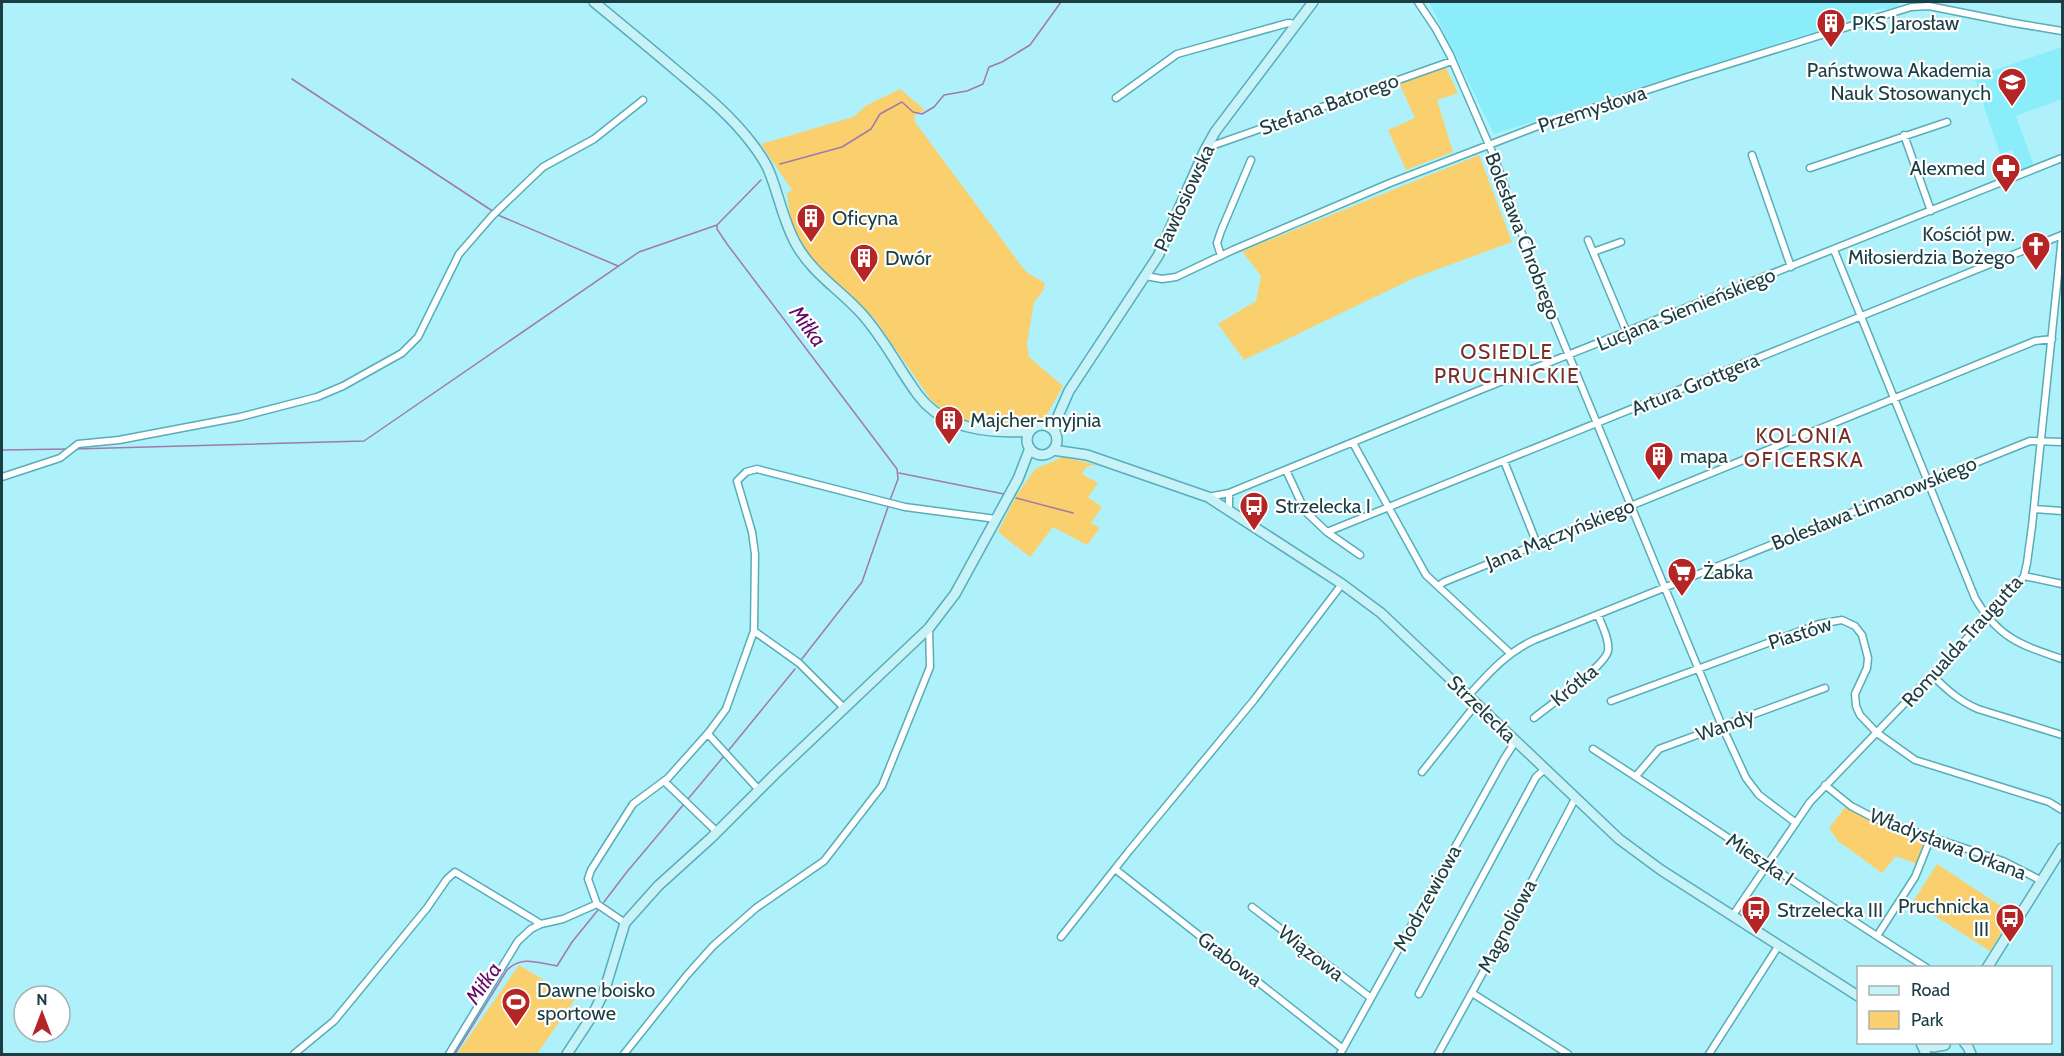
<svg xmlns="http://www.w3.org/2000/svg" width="2064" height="1056" font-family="Cabin,sans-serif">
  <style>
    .built { fill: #8bedfa }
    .green { fill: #f9d06d }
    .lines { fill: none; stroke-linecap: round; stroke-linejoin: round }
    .stream { stroke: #a179ad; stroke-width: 1.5 }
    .street-casing { stroke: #57adb8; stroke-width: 9 }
    .secondary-casing { stroke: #57adb8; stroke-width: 12 }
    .street { stroke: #fff; stroke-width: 6 }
    .secondary { stroke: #c6f2f8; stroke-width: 9 }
    .labels { text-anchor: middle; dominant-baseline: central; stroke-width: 4.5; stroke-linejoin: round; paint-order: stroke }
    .poi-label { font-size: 20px; fill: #1a3e43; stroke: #fff; text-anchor: start }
    .street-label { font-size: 20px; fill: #1a3e43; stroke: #fff }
    .water-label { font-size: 21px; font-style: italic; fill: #660b69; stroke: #fff }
    .neighbourhood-label { font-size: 21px; letter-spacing: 1.5px; fill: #762f2a; stroke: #fff }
  </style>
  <rect width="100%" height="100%" fill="#aff1fa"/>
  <!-- built -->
  <path class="built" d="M1429 2H1897L1899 6 1885 10V8L1879 9 1837 23V25L1830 27 1826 23 1821 24 1820 30 1494 134Z
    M2062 47V99L2016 116 2034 166 2022 171 2012 150 2000 154 1974 77Z"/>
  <!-- green -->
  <path class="green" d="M1445 66 1458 93 1437 100 1453 152 1406 170 1388 130 1415 118 1399 83Z
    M900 89 925 110 914 116 915 122 1026 272 1045 283 1043 291 1034 302 1027 344 1029 357 1063 386 1046 416 1024 427H1008L1000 429 962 420 942 409 931 400 874 318 839 284 815 265 798 235H796L792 230 787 193 792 190 761 144 853 117 867 105Z
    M1479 155 1512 242 1414 278 1244 360 1218 324 1256 301 1261 276 1242 251Z
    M1063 457 1098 465C1089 465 1086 465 1082 474L1098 483 1088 497 1102 507 1091 523 1100 528 1087 545 1053 527 1030 557 998 532 1016 496 1035 469Z
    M1846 806 1881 822 1925 838 1917 864 1896 856 1882 873 1838 841 1829 828Z
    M1937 864 2013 914 1990 951 1913 902Z
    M519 965 575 999 537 1054H457Z"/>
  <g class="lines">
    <!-- stream -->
    <path class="stream" d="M292 79 494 212
      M780 164 842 147 871 129 880 114 902 102 913 112 922 114 934 107 944 95 967 91 983 84 989 67 1002 62 1030 45 1061 2
      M761 180 717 225V229L727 244 897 469 898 479 890 500
      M498 215 618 266
      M74 449 364 441 639 252 717 225
      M2 450 67 449
      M899 473 1004 494
      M1016 498 1073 513
      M801 660 862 582 888 507
      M728 751 795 669
      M688 799 724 756
      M604 902 626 873 684 804
      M455 1054 507 970C522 955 538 963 557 966L572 942 598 910"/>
    <!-- street casing -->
    <g class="street-casing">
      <path id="street" d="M1418 2 1436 29 1450 55 1493 154 1546 300 1722 726 1746 778 1759 795 1796 823
        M1116 98 1177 54 1288 23 1297 24
        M1904 135 1931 211
        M1206 148 1452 61
        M1752 155 1791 267
        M1810 168 1947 122
        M1588 240 1593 252
        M1621 242 1593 252 1627 333
        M1834 250 1975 598C1998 638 2021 645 2062 659
        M1221 256 1217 243 1221 231 1251 160
        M1146 276 1162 279 1176 277 1233 250 1390 183 1538 126 1684 78 1911 7 1929 6 2014 23 2062 31
        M1353 443 1426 575 1510 653
        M1504 461 1537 544
        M1286 470 1305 511 1327 532 1360 555
        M2 477 60 458 78 444 119 440 240 417 317 397 343 386 402 353 418 337 459 254 492 216 543 167 594 139 643 100
        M1229 493V512
        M1208 497 1229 493 1480 390 2062 158
        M2034 509 2062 511
        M1327 532 2062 235
        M2024 576 2062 584
        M1438 586 1444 582 2035 341 2052 339
        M1932 675C1946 689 1959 701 1978 709L2062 735
        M1469 695C1489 673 1506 653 1534 640L2030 441 2062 442
        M1611 701 1819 624 1842 620 1855 626 1862 635 1868 658 1867 668 1855 694 1856 706 1860 715 1877 733 1915 760 2049 802 2062 810
        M844 708 799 663 754 631 755 554 752 532 737 481 746 472 757 469 905 507 996 519
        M1534 718C1549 706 1605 666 1608 651 1610 640 1602 626 1598 615
        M708 734 759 790
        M1593 749C1705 821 1814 897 1927 968
        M1422 772 1477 703
        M1636 776 1659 749 1825 688
        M664 781 717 832
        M1825 785 1851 806 1874 818 2003 861 2042 881
        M1115 869 1343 1049
        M1252 907 1371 998
        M1733 915 1810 802 2019 584 2024 576 2027 563 2032 526 2062 236
        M625 923 597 904 588 879 591 870 633 804 668 778 709 732 726 709 754 631
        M1877 936 1915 877 1931 837
        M1061 937 1129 851 1254 700 1342 584
        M1472 993 1568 1054
        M1419 994 1536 777 1545 769
        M294 1054 334 1021 427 908 447 879 455 872 541 924 563 919 597 904
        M449 1054 518 941 531 929 541 924
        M624 1054 687 975 713 946 756 908 824 861 882 786 930 667 929 628
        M1340 1054 1504 759 1515 742
        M1438 1054 1503 936 1576 797
        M1709 1054 1779 945"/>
    </g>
    <!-- secondary casing -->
    <g class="secondary-casing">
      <path id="secondary" d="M594 2C622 25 650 48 678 72 703 93 729 114 750 141 757 150 765 161 769 171 779 195 783 221 796 244 812 273 839 289 861 313 884 338 898 368 918 395 944 430 991 434 1030 431
        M1027 440a15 15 0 1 1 30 0a15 15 0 1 1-30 0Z
        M1055 431V423L1069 391 1158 256 1204 152 1215 132 1313 2
        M1053 450 1087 455 1208 497 1342 584 1381 613 1619 839 1661 870 1858 996
        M1987 968 2062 848
        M1964 1042 1968 1047 1971 1054
        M1921 1043 1933 1047 1945 1045
        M1921 1043 1926 1054
        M567 1054 592 1016 604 992 625 923 658 886 711 838 775 774 929 628 955 594 1018 479 1030 448"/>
    </g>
    <!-- street -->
    <use href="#street" class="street"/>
    <!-- secondary -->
    <use href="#secondary" class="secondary"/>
  </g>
  <!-- icons -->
  <defs>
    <g id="building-pin" transform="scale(1.5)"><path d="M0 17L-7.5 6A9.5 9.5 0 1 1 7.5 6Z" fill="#b52525" stroke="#fff"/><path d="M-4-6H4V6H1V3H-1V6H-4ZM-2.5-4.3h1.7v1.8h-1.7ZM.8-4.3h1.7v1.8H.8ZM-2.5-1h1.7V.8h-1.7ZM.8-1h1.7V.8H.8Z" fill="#fff"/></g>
    <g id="university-pin" transform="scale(1.5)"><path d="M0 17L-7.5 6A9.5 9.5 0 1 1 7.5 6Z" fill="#b52525" stroke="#fff"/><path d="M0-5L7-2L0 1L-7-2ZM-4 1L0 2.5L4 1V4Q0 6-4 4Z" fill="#fff"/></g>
    <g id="pharmacy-pin" transform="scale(1.5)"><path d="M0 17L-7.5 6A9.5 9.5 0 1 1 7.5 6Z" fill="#b52525" stroke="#fff"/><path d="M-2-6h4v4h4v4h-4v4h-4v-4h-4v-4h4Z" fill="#fff"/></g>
    <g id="church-pin" transform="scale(1.5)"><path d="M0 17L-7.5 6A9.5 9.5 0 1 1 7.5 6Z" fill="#b52525" stroke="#fff"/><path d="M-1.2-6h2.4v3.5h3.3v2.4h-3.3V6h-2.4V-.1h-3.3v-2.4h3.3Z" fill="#fff"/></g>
    <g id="bus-pin" transform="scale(1.5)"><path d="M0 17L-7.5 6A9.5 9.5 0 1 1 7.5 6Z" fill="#b52525" stroke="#fff"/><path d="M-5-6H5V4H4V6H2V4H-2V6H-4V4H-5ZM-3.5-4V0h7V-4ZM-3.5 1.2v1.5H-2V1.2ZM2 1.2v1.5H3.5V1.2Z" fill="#fff"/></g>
    <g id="supermarket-pin" transform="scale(1.5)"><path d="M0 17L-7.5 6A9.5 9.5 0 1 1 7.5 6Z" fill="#b52525" stroke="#fff"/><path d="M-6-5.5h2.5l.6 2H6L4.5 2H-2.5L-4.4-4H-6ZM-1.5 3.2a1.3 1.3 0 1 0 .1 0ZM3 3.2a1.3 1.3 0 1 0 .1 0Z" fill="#fff"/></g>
    <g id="stadium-pin" transform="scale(1.5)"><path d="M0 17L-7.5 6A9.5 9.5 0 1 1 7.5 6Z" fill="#b52525" stroke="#fff"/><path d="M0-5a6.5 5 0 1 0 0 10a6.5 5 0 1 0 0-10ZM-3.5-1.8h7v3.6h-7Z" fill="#fff"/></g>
  </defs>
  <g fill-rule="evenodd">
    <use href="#building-pin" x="1831" y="23"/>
    <use href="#university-pin" x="2012" y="82"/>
    <use href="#pharmacy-pin" x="2006" y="168"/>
    <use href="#building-pin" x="811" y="218"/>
    <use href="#church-pin" x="2036" y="246"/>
    <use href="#building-pin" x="864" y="258"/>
    <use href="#building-pin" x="949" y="420"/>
    <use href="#building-pin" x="1659" y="456"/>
    <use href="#bus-pin" x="1254" y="506"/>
    <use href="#supermarket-pin" x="1682" y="572"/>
    <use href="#bus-pin" x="1756" y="910"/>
    <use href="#bus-pin" x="2010" y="918"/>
    <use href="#stadium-pin" x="516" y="1002"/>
  </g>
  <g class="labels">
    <!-- poi labels -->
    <g class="poi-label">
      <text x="1852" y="23">PKS Jarosław</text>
      <text x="1991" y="70" text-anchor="end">Państwowa Akademia<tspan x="1991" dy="23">Nauk Stosowanych</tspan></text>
      <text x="1985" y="168" text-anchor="end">Alexmed</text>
      <text x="832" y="218">Oficyna</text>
      <text x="2015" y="234" text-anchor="end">Kościół pw.<tspan x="2015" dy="23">Miłosierdzia Bożego</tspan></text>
      <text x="885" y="258">Dwór</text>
      <text x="970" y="420">Majcher-myjnia</text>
      <text x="1680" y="456">mapa</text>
      <text x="1275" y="506">Strzelecka I</text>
      <text x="1703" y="572">Żabka</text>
      <text x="1989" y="906" text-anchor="end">Pruchnicka<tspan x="1989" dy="23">III</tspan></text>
      <text x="1777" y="910">Strzelecka III</text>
      <text x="537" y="990">Dawne boisko<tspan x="537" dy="23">sportowe</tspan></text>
    </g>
    <!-- street labels -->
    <g class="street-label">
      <text transform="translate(1329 104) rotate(-20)">Stefana Batorego</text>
      <text transform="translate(1592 109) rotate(-18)">Przemysłowa</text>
      <text transform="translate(1184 198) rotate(-65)">Pawłosiowska</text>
      <text transform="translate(1523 236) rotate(69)">Bolesława Chrobrego</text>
      <text transform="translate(1686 309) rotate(-22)">Lucjana Siemieńskiego</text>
      <text transform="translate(1695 384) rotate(-22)">Artura Grottgera</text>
      <text transform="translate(1874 503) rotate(-22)">Bolesława Limanowskiego</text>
      <text transform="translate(1560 534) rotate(-22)">Jana Mączyńskiego</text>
      <text transform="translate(1800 633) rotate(-18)">Piastów</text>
      <text transform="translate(1962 641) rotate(-48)">Romualda Traugutta</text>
      <text transform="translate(1574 685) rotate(-39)">Krótka</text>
      <text transform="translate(1482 709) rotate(44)">Strzelecka</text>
      <text transform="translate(1725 725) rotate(-20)">Wandy</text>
      <text transform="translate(1948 844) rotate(21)">Władysława Orkana</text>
      <text transform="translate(1760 859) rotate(34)">Mieszka I</text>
      <text transform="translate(1427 898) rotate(-61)">Modrzewiowa</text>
      <text transform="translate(1507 926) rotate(-62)">Magnoliowa</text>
      <text transform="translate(1311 953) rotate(38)">Wiązowa</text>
      <text transform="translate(1230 959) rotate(38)">Grabowa</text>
    </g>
    <!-- water labels -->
    <g class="water-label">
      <text transform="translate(808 326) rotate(53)">Miłka</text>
      <text transform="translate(483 983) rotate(-55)">Miłka</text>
    </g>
    <!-- neighbourhood labels -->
    <g class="neighbourhood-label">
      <text x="1507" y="351">OSIEDLE<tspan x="1507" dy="24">PRUCHNICKIE</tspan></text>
      <text x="1804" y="435">KOLONIA<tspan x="1804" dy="24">OFICERSKA</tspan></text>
    </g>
  </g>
  <!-- border -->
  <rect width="2064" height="1056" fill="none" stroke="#1a3e43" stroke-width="6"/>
  <!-- legend -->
  <rect x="1857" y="966" width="195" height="78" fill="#ffffff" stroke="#a3b2b4" stroke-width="1.5"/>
  <rect x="1869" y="986" width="30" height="9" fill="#c6f2f8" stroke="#a3b2b4" stroke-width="1.5"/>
  <text x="1911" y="996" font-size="18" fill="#1a3e43">Road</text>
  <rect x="1869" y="1011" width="30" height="18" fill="#f9d06d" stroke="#a3b2b4" stroke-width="1.5"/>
  <text x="1911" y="1026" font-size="18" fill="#1a3e43">Park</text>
  <!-- north arrow -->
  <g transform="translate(42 1014)"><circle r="28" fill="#ffffff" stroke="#a3b2b4" stroke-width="1.5"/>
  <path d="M0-4.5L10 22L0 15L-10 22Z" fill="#b52525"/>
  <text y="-9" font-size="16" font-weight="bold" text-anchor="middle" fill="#1a3e43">N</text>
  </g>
</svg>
